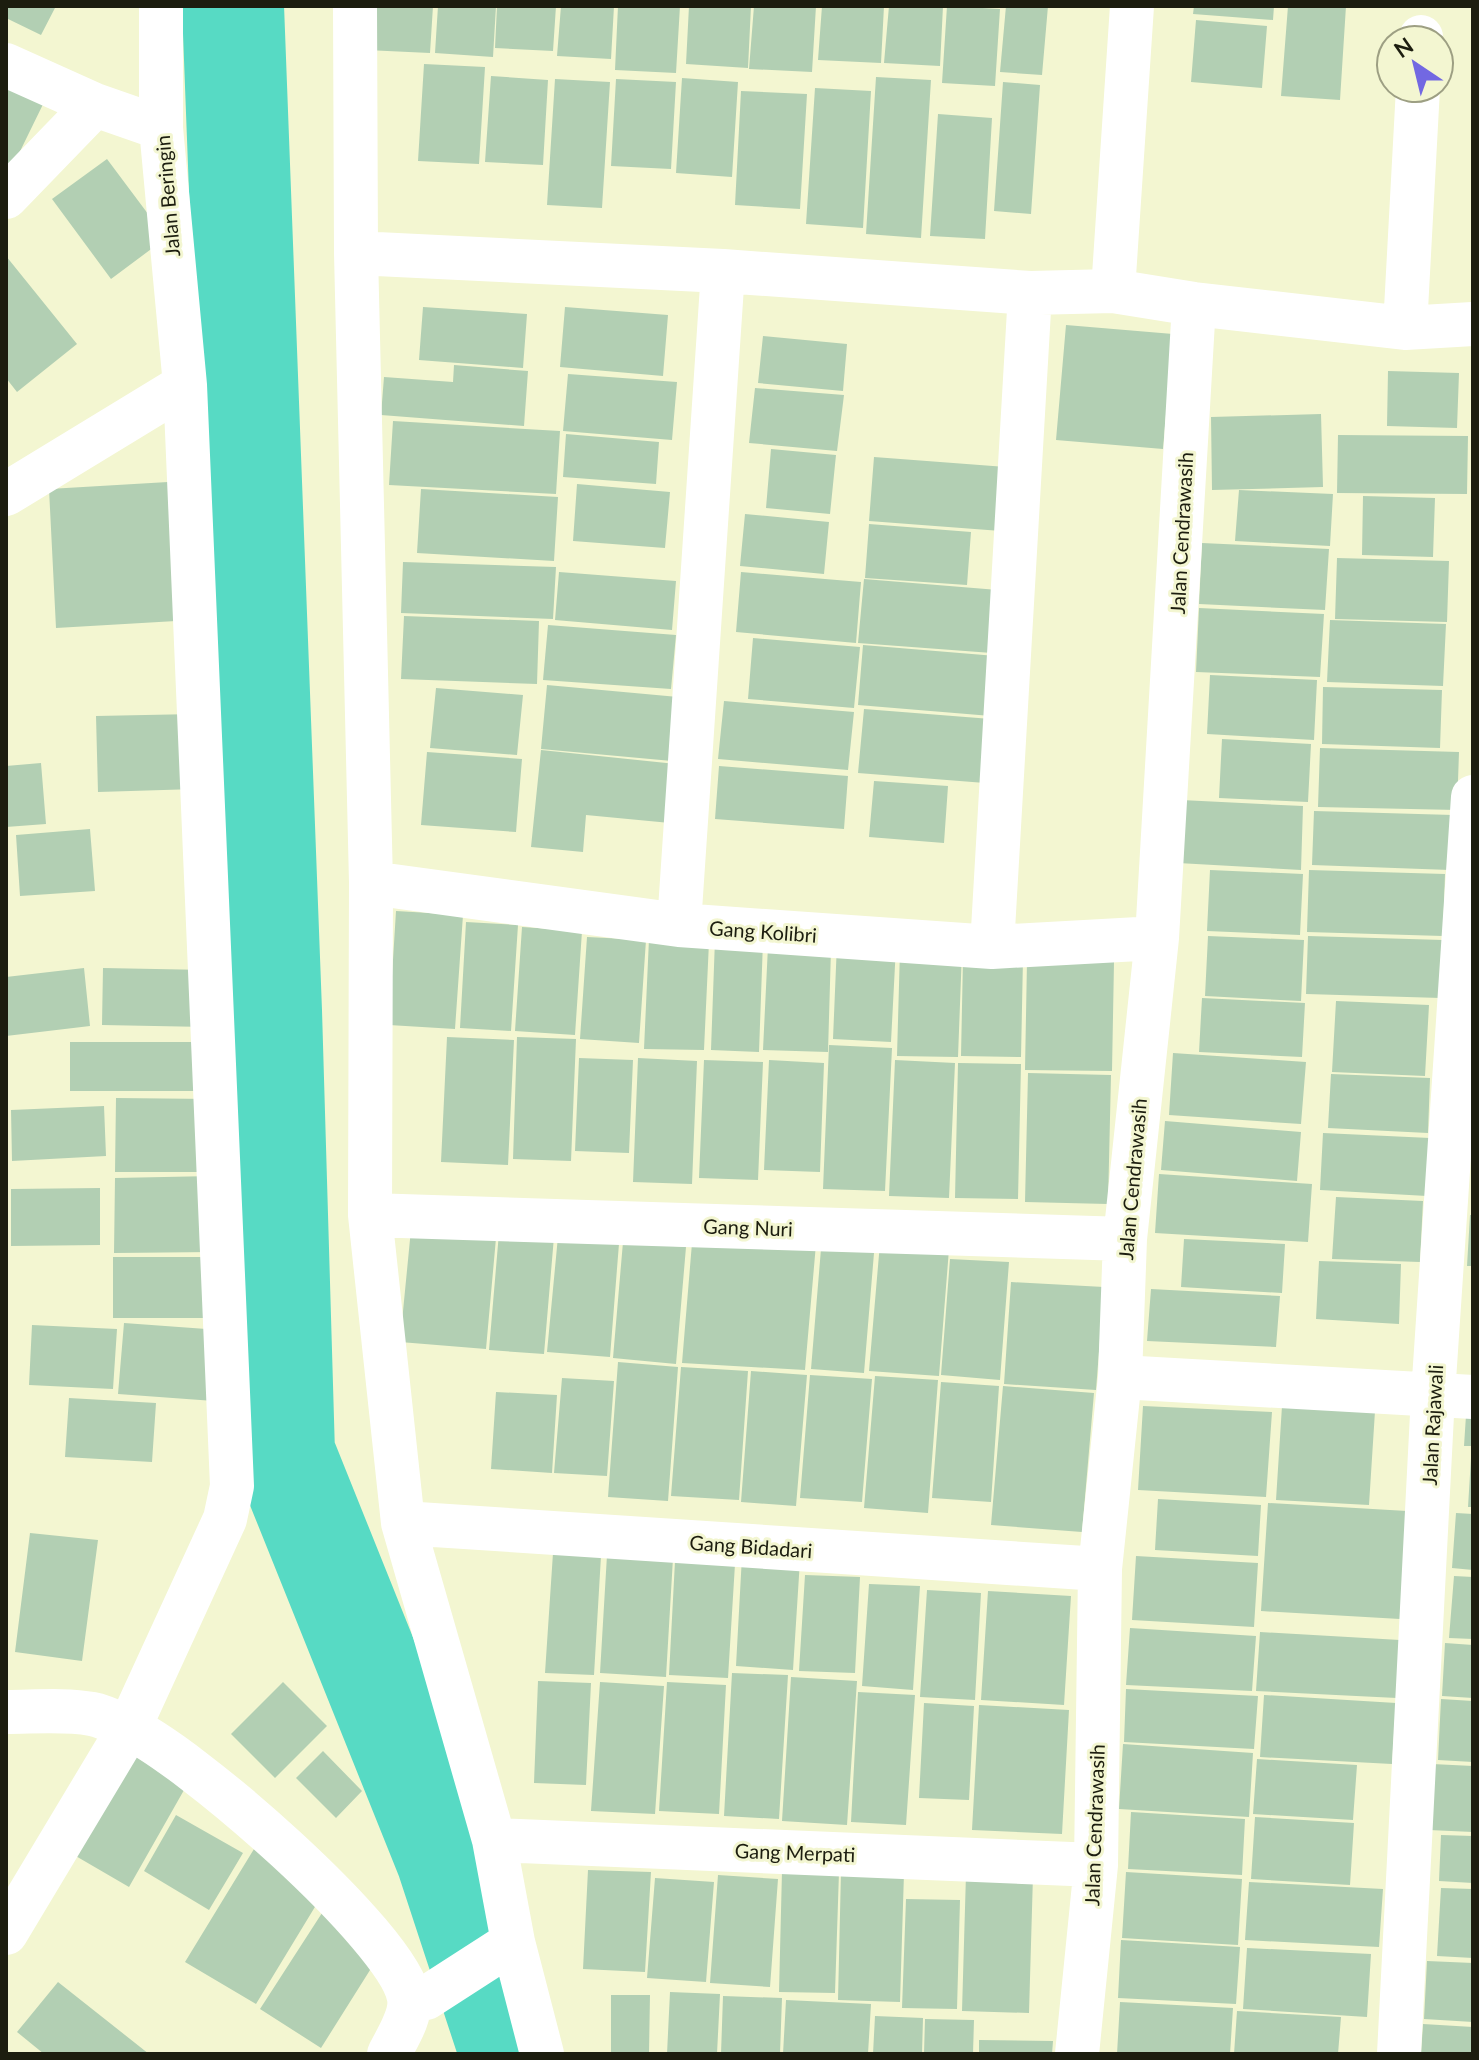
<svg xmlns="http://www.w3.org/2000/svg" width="1479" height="2060" font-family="Lato,sans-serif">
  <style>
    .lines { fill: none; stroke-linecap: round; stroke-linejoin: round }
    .river { stroke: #57dac4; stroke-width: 102 }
    .building { fill: #b2cfb3 }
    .minor { stroke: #fff; stroke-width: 44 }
    .labels { text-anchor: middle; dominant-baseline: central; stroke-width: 6; stroke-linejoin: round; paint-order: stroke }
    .street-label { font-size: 20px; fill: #1c1d0f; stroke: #f3f6d1 }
  </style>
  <rect width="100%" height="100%" fill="#f3f6d1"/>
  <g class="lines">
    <!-- river -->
    <path class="river" d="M233 6 271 1011 284 1453 447 1859 511 2054"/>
  </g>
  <!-- building -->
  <path class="building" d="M6 6H56L41 35 6 18Z
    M369 6H433L430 53 366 50Z
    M438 6H496L493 57 435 53Z
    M497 6H556L553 51 495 48Z
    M561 6H614L611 59 557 56Z
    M618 6H680L676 73 615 70Z
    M689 6H751L748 68 686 64Z
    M754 6H816L812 72 749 69Z
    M822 6H884L881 63 818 60Z
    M889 6H943L940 66 884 63Z
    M947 6 1000 9 995 86 942 83Z
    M1006 6H1048L1042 75 1000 72Z
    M1194 6H1274L1273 20 1193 14Z
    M1288 6H1346L1340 100 1281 96Z
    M1196 20 1267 26 1262 88 1191 82Z
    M424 64 485 67 479 164 418 161Z
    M6 71 49 92 6 180Z
    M491 76 548 80 543 165 485 162Z
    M876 77 931 80 921 238 866 234Z
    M682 78 738 82 732 177 676 173Z
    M555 79 610 82 602 208 547 205Z
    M616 79 676 82 671 169 611 166Z
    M1003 82 1040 85 1031 214 994 211Z
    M815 88 871 91 863 228 806 224Z
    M741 91 807 94 800 209 735 205Z
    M938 114 992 118 985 239 930 236Z
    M107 159 166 238 111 279 52 199Z
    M6 256 77 344 17 392 6 378Z
    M423 307 527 314 523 368 419 360Z
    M565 307 668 315 663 376 560 367Z
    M1066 325 1173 334 1163 449 1056 440Z
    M763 336 847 344 843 391 758 383Z
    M454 365 528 371 524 426 381 415 384 377 453 382Z
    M1388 371 1459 373 1457 428 1387 426Z
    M568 374 677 382 672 440 563 431Z
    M755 388 844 395 837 451 749 443Z
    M1321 414 1323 487 1212 490 1211 417Z
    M393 421 560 431 556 494 389 485Z
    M566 434 659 442 656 484 563 477Z
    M1338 435 1468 436 1467 494 1337 493Z
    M771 449 836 455 830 514 766 508Z
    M874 457 1006 467 1001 531 869 521Z
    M168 482 176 621 56 628 49 489Z
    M577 484 670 492 665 548 573 541Z
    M421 489 558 497 554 561 417 553Z
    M1239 490 1333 494 1330 546 1235 541Z
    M1363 496 1435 498 1433 557 1362 555Z
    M745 514 829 522 824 574 740 566Z
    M869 524 971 532 967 585 865 578Z
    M1202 543 1329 549 1325 610 1199 604Z
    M1337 558 1449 561 1447 622 1335 619Z
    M403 562 556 567 553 619 401 613Z
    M559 572 676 581 672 630 555 620Z
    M741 572 861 582 856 643 736 632Z
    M864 579 998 590 992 653 858 643Z
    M1199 608 1324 614 1320 677 1196 672Z
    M404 616 539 621 537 684 401 679Z
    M1330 620 1446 624 1443 686 1327 682Z
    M548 625 676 635 671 689 543 680Z
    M753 638 860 647 854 708 748 699Z
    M863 645 996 656 991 716 858 705Z
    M1210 675 1317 680 1314 740 1207 734Z
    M547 685 678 697 672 761 541 749Z
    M1323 687 1442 690 1440 748 1322 744Z
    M436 688 523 695 517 755 430 748Z
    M724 701 854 712 848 770 718 759Z
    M864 709 991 719 985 783 858 773Z
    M195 714 196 789 98 792 96 716Z
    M1222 739 1311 744 1308 802 1219 798Z
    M1320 748 1459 752 1457 810 1318 807Z
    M541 750 676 764 670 823 586 815 583 852 531 847Z
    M427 752 522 759 516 832 421 825Z
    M41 763 46 824 6 827V766Z
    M719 766 848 776 844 829 715 819Z
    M874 781 948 786 944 843 869 837Z
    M1181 800 1303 806 1301 870 1178 863Z
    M1314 811 1453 815 1450 870 1312 865Z
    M90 829 95 891 20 896 16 835Z
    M1210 870 1303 874 1300 935 1207 931Z
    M1309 870 1445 874 1443 936 1307 932Z
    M396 911 463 915 455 1029 389 1025Z
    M466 922 518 925 511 1031 460 1028Z
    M522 927 582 931 575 1035 515 1031Z
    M1208 936 1304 940 1301 1001 1205 996Z
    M1308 936 1443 940 1441 998 1306 994Z
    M587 937 646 940 639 1043 580 1039Z
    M649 939 709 942 704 1050 644 1049Z
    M715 939 763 941 759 1052 711 1050Z
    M837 943 896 946 891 1042 833 1039Z
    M768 946 831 949 828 1052 763 1050Z
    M900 950 962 951 958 1057 897 1056Z
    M963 958H1023L1021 1057 961 1056Z
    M1027 961 1114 962 1112 1071 1025 1070Z
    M84 968 90 1026 6 1036V977Z
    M103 968 208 970 207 1027 102 1025Z
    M1202 998 1305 1003 1302 1057 1199 1052Z
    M1336 1001 1429 1005 1425 1076 1332 1072Z
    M447 1037 514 1040 508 1165 441 1162Z
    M517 1037 576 1039 571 1161 513 1159Z
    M70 1042H204V1091H70Z
    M829 1045 892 1048 885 1191 823 1189Z
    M1173 1053 1306 1062 1301 1124 1169 1115Z
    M579 1058 633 1060 629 1153 575 1151Z
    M638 1058 697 1061 692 1184 633 1182Z
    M704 1060 763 1062 758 1180 699 1178Z
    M769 1060 824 1063 820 1172 764 1170Z
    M895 1060 955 1063 949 1198 889 1196Z
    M958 1063 1021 1064 1018 1199 955 1198Z
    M1028 1073 1111 1075 1108 1204 1025 1202Z
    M1331 1074 1430 1078 1428 1133 1328 1128Z
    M116 1098 211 1099 210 1172H115Z
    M104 1106 106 1156 12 1161 11 1110Z
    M1165 1121 1301 1132 1297 1181 1161 1170Z
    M1323 1133 1430 1138 1427 1196 1320 1190Z
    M1159 1174 1312 1184 1308 1242 1155 1233Z
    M213 1176V1252L114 1253 115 1178Z
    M100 1188V1245L11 1246V1189Z
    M1336 1197 1423 1201 1420 1262 1332 1259Z
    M1470 1215H1473V1266H1467Z
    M412 1219 497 1227 486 1349 400 1342Z
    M500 1221 555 1225 544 1354 489 1350Z
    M559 1226 620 1231 610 1357 547 1352Z
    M822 1237 875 1241 864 1373 811 1369Z
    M1184 1239 1285 1244 1282 1293 1181 1287Z
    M623 1242 686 1247 676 1364 613 1358Z
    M692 1243 816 1244 805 1370 682 1363Z
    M880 1243 949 1249 939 1376 869 1371Z
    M113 1257H214V1318H113Z
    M950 1259 1009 1262 1000 1380 941 1375Z
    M1319 1261 1401 1264 1399 1324 1316 1319Z
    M1011 1282 1104 1287 1096 1390 1004 1384Z
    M1151 1289 1280 1296 1276 1347 1147 1341Z
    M124 1323 220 1330 214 1401 118 1394Z
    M32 1325 117 1329 113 1389 29 1385Z
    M618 1362 678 1367 668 1501 608 1497Z
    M681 1367 748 1371 739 1500 671 1496Z
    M751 1371 807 1375 796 1506 741 1502Z
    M810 1375 872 1379 862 1502 800 1498Z
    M875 1376 938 1380 928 1513 864 1508Z
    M562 1378 614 1381 607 1476 554 1473Z
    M941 1382 999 1386 991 1502 932 1498Z
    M1003 1386 1094 1393 1082 1532 991 1525Z
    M496 1392 557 1395 552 1473 491 1469Z
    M69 1398 156 1403 152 1462 65 1457Z
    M1467 1400H1473V1446H1464Z
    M1143 1406 1272 1412 1266 1497 1138 1490Z
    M1282 1406 1375 1411 1369 1505 1276 1500Z
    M1471 1458H1473V1507H1468Z
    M1158 1499 1261 1505 1258 1556 1155 1550Z
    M1268 1503 1407 1511 1400 1619 1261 1611Z
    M1456 1513 1473 1514V1570L1452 1568Z
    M30 1533 98 1540 82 1661 15 1652Z
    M553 1553 601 1556 594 1675 545 1673Z
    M607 1555 673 1558 666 1677 600 1673Z
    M742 1556 800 1560 793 1670 736 1666Z
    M1136 1556 1258 1563 1254 1627 1132 1620Z
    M675 1561 735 1564 728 1678 669 1675Z
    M805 1575 860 1577 855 1673 799 1671Z
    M1454 1576 1473 1577V1639L1449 1638Z
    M869 1584 920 1586 913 1690 862 1686Z
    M927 1590 981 1593 975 1700 920 1697Z
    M988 1591 1071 1596 1064 1705 981 1700Z
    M1130 1628 1256 1636 1252 1691 1126 1685Z
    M1260 1632 1400 1640 1397 1698 1256 1691Z
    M1445 1643 1473 1645V1698L1442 1696Z
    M732 1673 788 1675 779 1819 724 1816Z
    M791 1677 857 1681 847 1825 782 1821Z
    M538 1681 591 1683 586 1785 534 1783Z
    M283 1682 327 1726 275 1778 231 1734Z
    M600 1682 664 1686 655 1814 591 1811Z
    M667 1682 726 1685 719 1814 659 1811Z
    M1126 1689 1258 1696 1254 1749 1124 1742Z
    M858 1692 915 1695 906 1825 851 1822Z
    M1264 1695 1396 1703 1392 1764 1260 1757Z
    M1441 1699 1473 1701V1762L1438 1760Z
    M924 1703 974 1706 969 1800 919 1798Z
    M979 1705 1069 1710 1062 1834 972 1830Z
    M1123 1744 1253 1753 1249 1817 1119 1809Z
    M323 1751 362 1791 336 1818 296 1778Z
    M132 1752 188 1783 129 1887 74 1855Z
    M1257 1759 1357 1765 1353 1820 1253 1814Z
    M1432 1764 1473 1766V1832L1429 1830Z
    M1131 1812 1245 1819 1242 1875 1128 1869Z
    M176 1815 243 1853 209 1910 144 1871Z
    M1255 1817 1354 1823 1350 1885 1251 1879Z
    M1441 1835 1473 1836V1883L1439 1881Z
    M254 1849 324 1892 256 2004 185 1962Z
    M588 1870 651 1872 645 1972 583 1969Z
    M782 1871 839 1872 835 1993 779 1992Z
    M841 1871 904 1873 900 2002 838 2000Z
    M1126 1872 1242 1879 1238 1945 1122 1938Z
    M966 1874 1033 1875 1029 2013 962 2011Z
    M718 1875 778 1879 770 1987 710 1983Z
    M655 1878 714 1882 706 1982 647 1978Z
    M1249 1882 1383 1889 1379 1947 1245 1940Z
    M1441 1888 1473 1889V1958L1437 1956Z
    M906 1899 960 1900 957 2009 902 2008Z
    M322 1913 382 1951 321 2048 260 2009Z
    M1121 1940 1240 1947 1236 2004 1118 1998Z
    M1247 1948 1371 1954 1367 2017 1243 2009Z
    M1427 1961 1473 1963V2022L1424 2019Z
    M58 1982 149 2054H44L17 2032Z
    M670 1992 720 1994 717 2054H667Z
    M611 1995H650L649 2054H611Z
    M723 1996 782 1998 780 2054H721Z
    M786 2000 871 2004 868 2054H783Z
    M1120 2002 1233 2008 1230 2054H1117Z
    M1237 2011 1341 2017 1338 2054H1234Z
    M875 2016 923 2018 922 2054H873Z
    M925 2019 974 2020 973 2054H924Z
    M1423 2024 1473 2027V2054H1421Z
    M979 2040 1053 2041 1052 2054H979Z"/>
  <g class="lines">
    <!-- minor -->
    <path class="minor" d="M355 6 356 253 371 883 370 1215 403 1523 494 1840 513 1942 542 2054
      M1421 40V37
      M6 65 95 105 161 128
      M6 197 95 105
      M356 253 723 271 1030 293 1113 291 1194 304 1405 328 1473 324
      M1113 291 1132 6
      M1405 328 1418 88
      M6 494 185 385
      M371 883 679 925 992 947 1157 938
      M679 925 723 271
      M992 947 1030 293
      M370 1215 1125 1239
      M1120 1377 1473 1397
      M403 1523 1100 1569
      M6 1712C33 1712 65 1709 92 1714 103 1716 115 1722 126 1727 185 1751 399 1937 409 1998 412 2016 397 2038 389 2054
      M494 1840 1096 1865
      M6 1933 129 1728 225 1519 232 1486 185 385 161 128V6
      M410 2002 426 1998 513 1942
      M1077 2054 1096 1865 1100 1569 1120 1377 1125 1239 1157 938 1194 304
      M1399 2054 1433 1395 1473 797"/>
  </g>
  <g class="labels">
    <!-- street labels -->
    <g class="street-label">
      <text transform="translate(167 196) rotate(-95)">Jalan Beringin</text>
      <text transform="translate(1181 533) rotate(-87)">Jalan Cendrawasih</text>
      <text transform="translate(763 931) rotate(4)">Gang Kolibri</text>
      <text transform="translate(1132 1179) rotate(-85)">Jalan Cendrawasih</text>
      <text transform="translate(748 1227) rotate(2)">Gang Nuri</text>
      <text transform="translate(1432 1425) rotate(-87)">Jalan Rajawali</text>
      <text transform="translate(751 1546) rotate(4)">Gang Bidadari</text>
      <text transform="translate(1094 1825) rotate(-88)">Jalan Cendrawasih</text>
      <text transform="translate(795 1852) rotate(2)">Gang Merpati</text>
    </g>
  </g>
  <!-- border -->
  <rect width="1479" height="2060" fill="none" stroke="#1c1d0f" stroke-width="16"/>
  <!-- north arrow -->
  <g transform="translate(1415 64) rotate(325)"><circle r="38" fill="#f3f6d1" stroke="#9d9f83" stroke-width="2"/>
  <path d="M0-6L14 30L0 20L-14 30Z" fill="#7268e2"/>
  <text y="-12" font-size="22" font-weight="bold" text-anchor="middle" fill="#1c1d0f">N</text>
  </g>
</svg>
